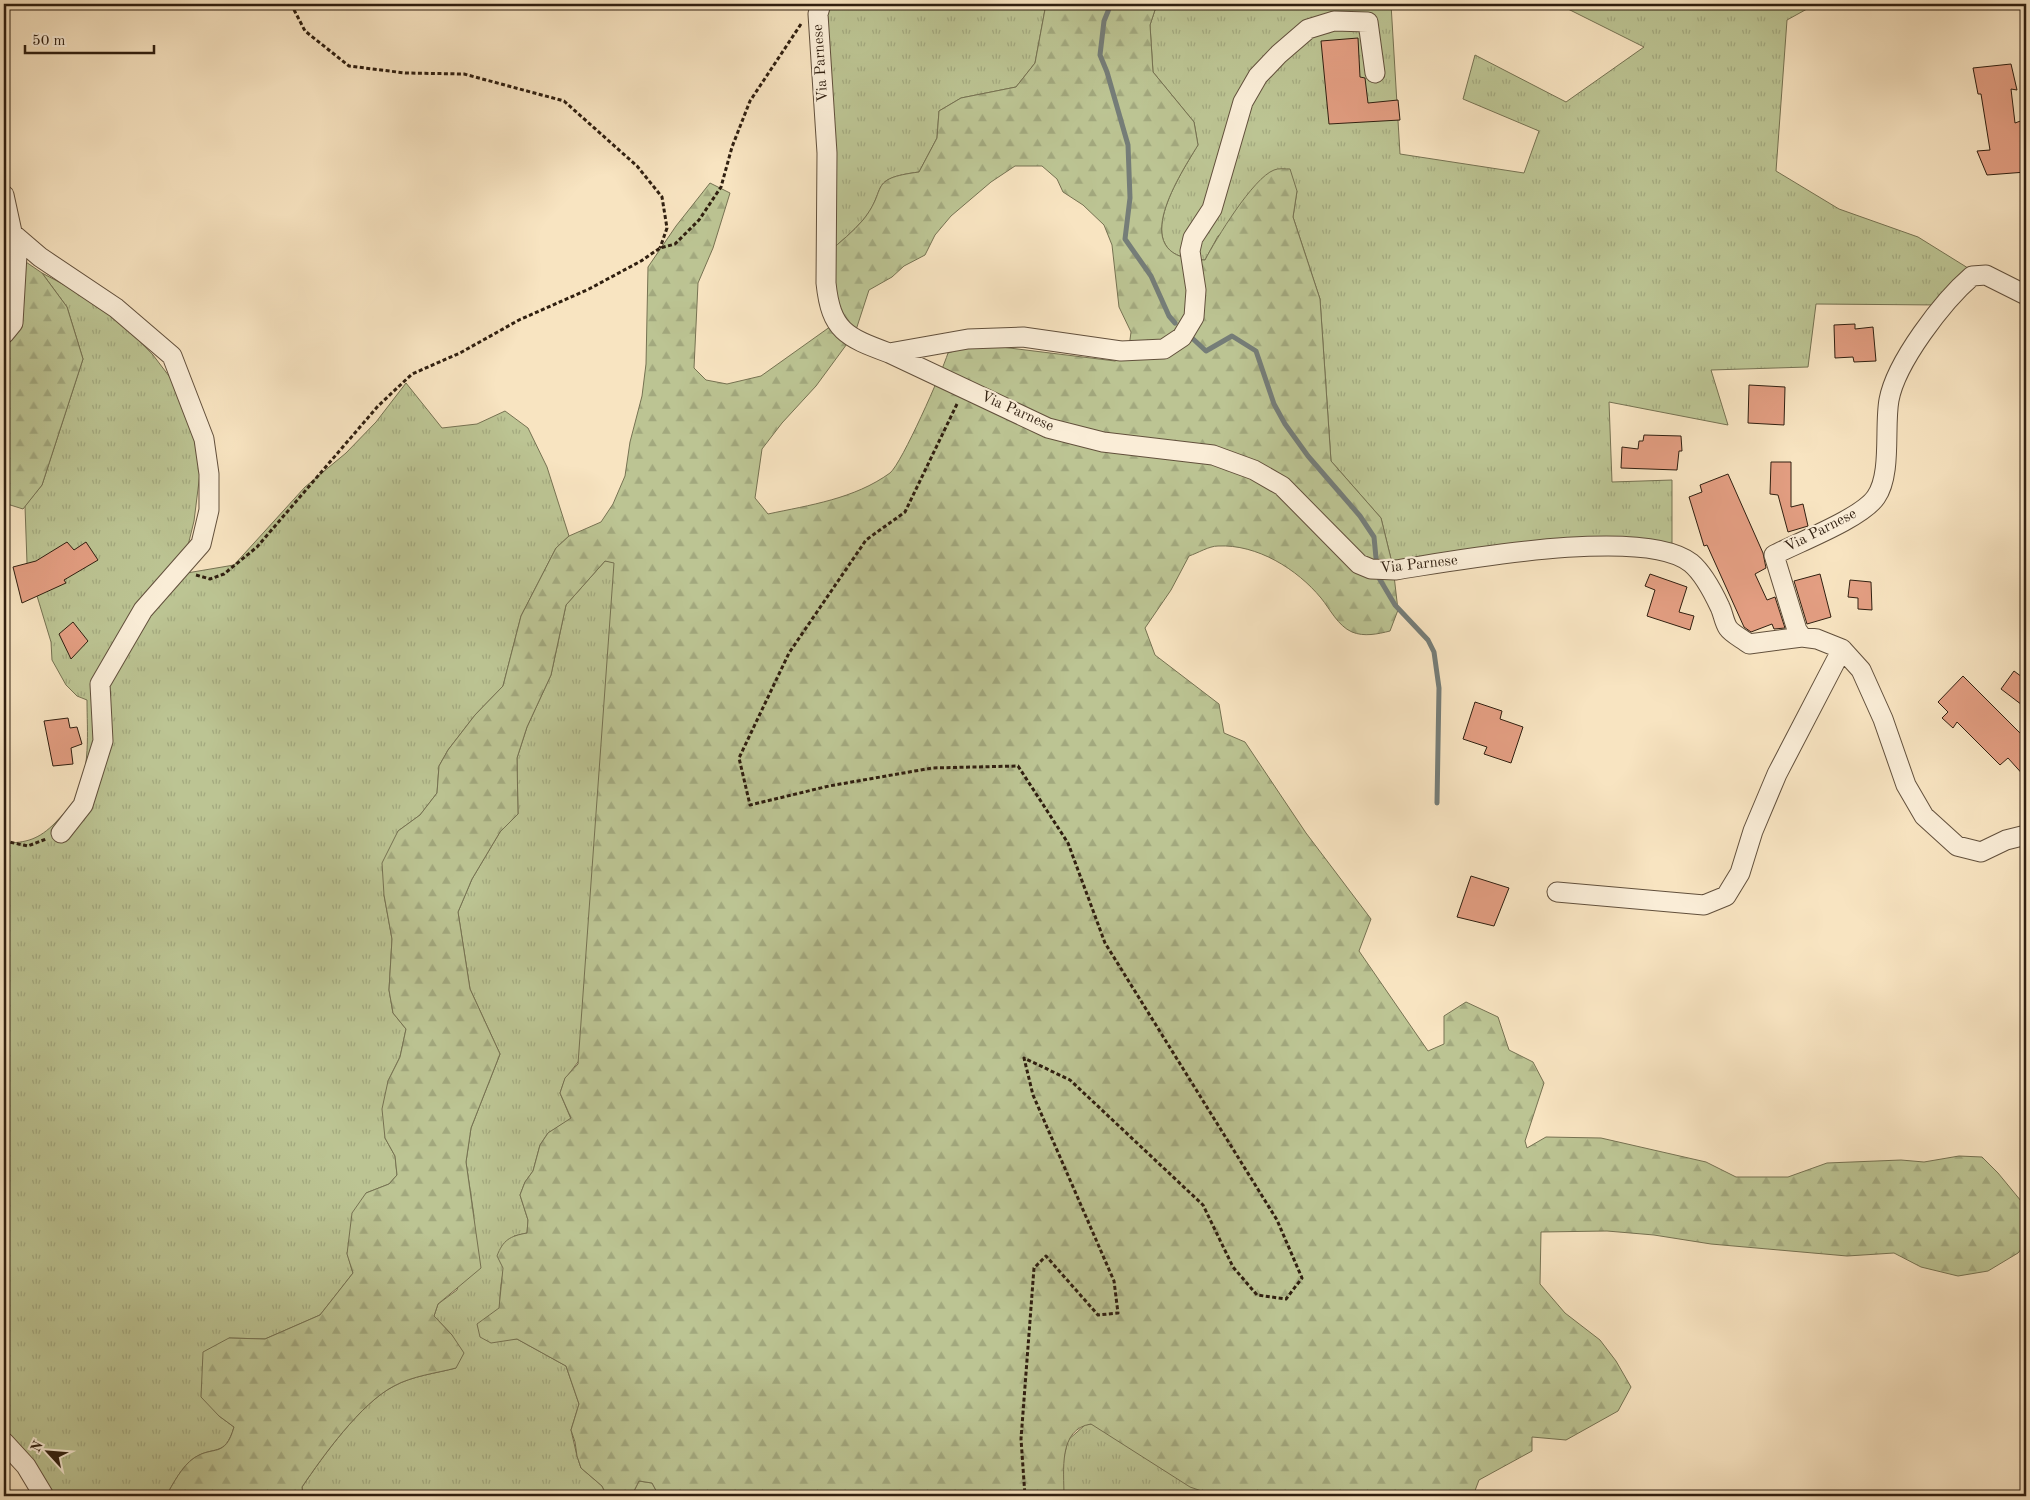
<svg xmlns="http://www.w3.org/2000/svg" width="2030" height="1500" font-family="'Old Standard TT',serif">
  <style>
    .grass { fill: url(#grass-tufts); stroke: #767252 }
    .forest { fill: url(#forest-firs); stroke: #767252; fill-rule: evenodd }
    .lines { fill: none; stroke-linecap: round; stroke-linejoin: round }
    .stream { stroke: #757d78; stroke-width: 5 }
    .building { fill: #e39e82; stroke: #301f10 }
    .minor-casing { stroke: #62503c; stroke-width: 21 }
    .path { stroke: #301f10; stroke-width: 3; stroke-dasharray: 4 2.5; stroke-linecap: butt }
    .minor { stroke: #faedd7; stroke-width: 19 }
    .labels { text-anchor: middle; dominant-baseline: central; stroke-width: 4.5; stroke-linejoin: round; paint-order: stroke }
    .street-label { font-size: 15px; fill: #301f10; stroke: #faedd7 }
  </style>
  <defs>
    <pattern id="grass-tufts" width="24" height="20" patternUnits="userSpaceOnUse" patternTransform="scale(1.25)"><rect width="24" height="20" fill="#bcc493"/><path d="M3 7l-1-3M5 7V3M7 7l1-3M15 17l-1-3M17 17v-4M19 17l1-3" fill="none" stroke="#a2a87e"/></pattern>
    <pattern id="forest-firs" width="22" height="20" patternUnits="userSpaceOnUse" patternTransform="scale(1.25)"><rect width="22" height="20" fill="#bcc493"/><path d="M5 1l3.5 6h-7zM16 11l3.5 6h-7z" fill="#a2a87e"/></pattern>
  </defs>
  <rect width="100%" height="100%" fill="#f8e4c1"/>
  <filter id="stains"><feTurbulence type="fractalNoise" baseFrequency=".004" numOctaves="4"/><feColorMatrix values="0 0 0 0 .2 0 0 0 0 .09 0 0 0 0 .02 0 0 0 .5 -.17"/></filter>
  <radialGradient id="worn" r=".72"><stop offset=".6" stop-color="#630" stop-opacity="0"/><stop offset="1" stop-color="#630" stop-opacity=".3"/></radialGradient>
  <!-- grass -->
  <path class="grass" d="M820 4H1046L1035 63 1016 87 961 98 939 111 937 138 919 172C866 179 889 188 863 220 853 232 840 242 829 252Z
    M1157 4H1391L1400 154 1524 173 1539 131 1463 99 1475 55 1566 102 1644 47 1558 4H1816L1787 20 1776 171 1839 209 1918 237 1976 273 1940 305 1816 304 1808 367 1711 370 1728 425 1609 402 1612 482 1672 480V545L1393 567 1381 518 1331 461 1320 299 1293 217 1297 191 1218 236 1205 260C1125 260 1176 181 1198 145L1194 122 1153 72 1150 25Z
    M42 273 108 308 153 355 188 401 200 473 194 521 181 574 234 565 305 487 346 453 376 422 406 383 442 428 477 424 505 411 528 428 547 467 569 536 556 548 521 616 503 686 475 715 448 750 439 766 437 793 420 815 398 831 384 895 392 939 389 990 393 1013 406 1029 400 1057 388 1081 385 1138 395 1156 397 1175 389 1184 366 1193 347 1253 353 1273 320 1315 265 1339 229 1338 219 1416 234 1427C225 1458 214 1445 194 1458 182 1466 173 1484 166 1496H51L4 1447V843C27 843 39 839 55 823 62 815 71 808 75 799 91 770 87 732 87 700L77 696 66 685 52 660 51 642 27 563 25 506 42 485 83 359 67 307Z
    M605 561 628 564 581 1058 565 1079 560 1093 571 1119 548 1133 540 1145 533 1171 525 1182 520 1195 528 1220 527 1233 514 1236C500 1279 496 1294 504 1339H517L566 1366 579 1404 571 1430 577 1456 581 1468 602 1486 607 1496H303L302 1487C323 1456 361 1403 394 1386 412 1376 437 1373 456 1368L452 1335 434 1316 438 1304 457 1290 474 1216 466 1162 471 1128 500 1054 470 989 458 912 472 879 500 832 518 814 517 758 527 727 551 675 566 605Z
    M1166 1412 1222 1496H1061L1058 1481 1068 1440 1085 1425Z
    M639 1481 652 1483 659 1496H624L633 1493Z"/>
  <!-- forest -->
  <path class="forest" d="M1046 4H1157L1150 25 1153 72 1194 122 1198 145C1176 181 1125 260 1205 260 1216 239 1253 178 1274 170 1278 168 1286 169 1290 169L1297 191 1293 217 1320 299 1331 461 1381 518 1393 567 1398 610 1390 631C1378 634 1364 637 1352 632 1338 626 1330 609 1321 598 1297 569 1257 544 1218 546 1209 546 1198 553 1189 556L1171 590 1145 628 1155 655 1219 704 1224 733 1245 742 1306 833 1371 919 1359 951 1428 1051 1444 1044V1016L1466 1002 1498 1017 1509 1050 1533 1062 1544 1083 1525 1141 1527 1148 1546 1137 1601 1138 1706 1162 1736 1177H1788L1827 1163 1901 1160 1924 1162 1959 1156 1982 1157 1998 1173 2026 1207V1243L2018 1253 1988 1271 1958 1276 1921 1267 1894 1253 1847 1256 1711 1244 1654 1235 1607 1231 1541 1232 1540 1284 1565 1313 1600 1340 1616 1361 1631 1387 1618 1411 1566 1440 1532 1437V1451L1479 1480 1473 1496H1216L1190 1487 1091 1424C1058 1429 1064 1471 1064 1496H659L652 1483 639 1481 633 1493 624 1496H607L602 1486 581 1468 577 1456 575 1442 571 1430 579 1404 566 1366 517 1339 491 1343 480 1337 477 1324 499 1308 503 1268 497 1256C503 1240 510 1236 527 1233L528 1220 520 1195 525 1182 533 1171 540 1145 548 1133 571 1118 560 1093 565 1078 578 1064 614 563 605 561 566 605 551 675 527 727 517 758 518 814 500 832 472 879 458 912 470 989 500 1054 471 1128 466 1162 481 1268 438 1304 434 1316 452 1335 464 1353 456 1368C437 1373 412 1376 394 1386 361 1403 323 1456 302 1487L303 1496H166C173 1484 182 1466 194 1458 213 1445 225 1459 234 1427L219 1416 201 1397 203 1352 229 1338 265 1339 320 1315 353 1273 347 1254 352 1213 366 1193 389 1184 397 1175 395 1156 385 1138 382 1109 388 1081 400 1057 406 1029 393 1013 389 990 392 939 384 895 382 863 398 831 420 815 437 793 439 766 448 750 475 715 503 686 521 616 556 548 569 536 601 522 613 504 625 476 630 442 642 396 646 364 648 267 676 226 710 183 730 193 713 248 698 283 694 368 706 380 727 384 761 376 841 319 829 252C840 242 853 232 863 220 889 188 866 179 919 172L937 138 939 111 961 98 1016 87 1035 63ZM1015 166H1042L1057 179 1063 192 1083 205 1104 225 1112 245 1119 307 1131 332 1128 355 1115 361 977 344 948 353C942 372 902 463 890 473 854 499 810 505 768 514L755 498 762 449 782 423 816 386 855 333 869 290 892 277 904 266 925 255 935 235 951 216 991 182Z
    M4 226 7 249 42 273 67 307 83 359 42 485 23 509 4 503Z"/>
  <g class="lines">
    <!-- stream -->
    <path class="stream" d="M1111 4 1104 21 1100 55 1107 72 1128 145 1130 198 1125 239 1151 276 1169 316 1175 323
      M1191 337 1206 351 1232 336 1256 351 1274 404 1285 424 1308 456 1360 516 1374 537 1376 558
      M1379 578 1395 605 1428 640 1434 652 1439 688 1437 803"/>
  </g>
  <!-- building -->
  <path class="building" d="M1358 38 1360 77 1365 78 1368 103 1398 100 1400 120 1329 124 1321 41Z
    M2011 64 2017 90 2011 89 2015 123 2026 119V172L1987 175 1977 151 1990 150 1981 94H1978L1973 68Z
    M1855 324V329L1873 327 1876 361 1854 362 1853 357 1835 358 1834 325Z
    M1749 385 1785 387 1784 425 1748 423Z
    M1644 435 1681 436 1682 451H1679L1677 470 1621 468 1622 447 1638 449 1639 441H1643Z
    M1771 462H1791V507L1803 504 1808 526 1788 532 1778 495 1770 494Z
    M1728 474 1763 553 1766 568 1755 574 1767 600 1775 597 1785 628 1774 629 1772 624 1751 632 1744 627 1707 545 1704 546 1689 497 1702 492 1700 485Z
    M67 542 74 550 86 542 98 560 64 580 66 583 22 603 13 567 36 561Z
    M1650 574 1687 587 1679 612 1694 616 1690 630 1647 616 1655 590 1645 586Z
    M1820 574 1831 617 1807 624 1794 581Z
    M1850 580 1871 582 1872 610 1858 609V598L1848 597Z
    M73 622 88 641 71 659 59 634Z
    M2014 671 2026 680V708L2001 689Z
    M1963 676 2026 739V778L2008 758 2000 765 1957 722 1953 728 1942 718 1948 712 1938 702Z
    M1475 702 1502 711 1500 719 1523 727 1511 763 1484 754 1487 747 1463 739Z
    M68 718 70 728 77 727 82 744 71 748 73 764 53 766 44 721Z
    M1471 876 1509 888 1494 926 1457 917Z"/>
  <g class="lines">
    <!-- minor casing -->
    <g class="minor-casing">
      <path id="minor" d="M821 4 818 14 827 153 826 283C831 331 846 337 889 353L1048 428 1103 442 1213 455 1254 470 1282 486 1359 564 1371 569 1395 570C1455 561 1644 525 1691 563 1703 573 1713 592 1720 607 1723 613 1724 622 1728 628 1732 634 1743 639 1749 644L1802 637 1817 639 1842 649 1861 670 1883 719 1906 785 1924 816 1957 846 1981 852 2006 840 2026 835
        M4 195 17 255 13 323 4 334
        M12 233 40 257 116 308 172 356 204 439 209 474V510L201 544 143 610 100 684 103 741 83 805 61 833
        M889 353 968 339 1023 337 1121 351 1164 349 1182 337 1194 317 1196 290 1190 251 1193 238 1212 209 1243 102 1258 76 1279 54 1308 29 1334 21 1368 22 1375 73
        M1802 637 1797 630 1774 555C1799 542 1862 518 1876 497 1892 474 1884 427 1889 400 1896 362 1943 301 1972 276L1986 275 2026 295
        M1557 892 1704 905 1726 896 1740 873 1753 831 1777 774 1842 649
        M4 1442 26 1466 44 1496"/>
    </g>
    <!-- path -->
    <path class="path" d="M291 4 305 31 349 66 405 73 464 74 564 101 637 166 662 197 667 228 660 248
      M957 404 905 512 866 540 789 653 739 758 750 805 829 786 932 768 1018 766 1068 843 1105 943 1277 1220 1302 1278 1286 1299 1257 1295 1233 1267 1203 1205 1070 1080 1024 1058 1033 1095 1114 1281 1118 1313 1098 1315 1046 1256 1034 1268 1021 1439 1025 1496
      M196 575 210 579 224 574 257 547 378 406 412 374 460 353 519 320 589 289 641 261 660 248 675 244 699 220 721 187 732 147 750 101 801 24
      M4 841 28 846 46 839"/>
    <!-- minor -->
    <use href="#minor" class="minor"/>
  </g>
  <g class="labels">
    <!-- street labels -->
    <g class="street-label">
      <text transform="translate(821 63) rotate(-94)">Via Parnese</text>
      <text transform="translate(1017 412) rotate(24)">Via Parnese</text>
      <text transform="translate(1821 531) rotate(-27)">Via Parnese</text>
      <text transform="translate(1419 565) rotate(-6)">Via Parnese</text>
    </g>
  </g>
  <!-- margin -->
  <rect width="2030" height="1500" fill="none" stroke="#f8e4c1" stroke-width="20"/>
  <rect x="5" y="5" width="2020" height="1490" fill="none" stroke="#301f10" stroke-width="2.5"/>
  <rect x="10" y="10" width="2010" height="1480" fill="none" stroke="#301f10"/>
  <!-- north arrow -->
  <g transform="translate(48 1452) rotate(296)" stroke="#faedd7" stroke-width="4" paint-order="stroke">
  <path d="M0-4L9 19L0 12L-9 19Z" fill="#301f10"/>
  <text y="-8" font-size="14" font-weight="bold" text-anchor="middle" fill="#301f10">N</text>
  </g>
  <!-- scale -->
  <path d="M25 45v8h129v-8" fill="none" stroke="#301f10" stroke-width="2.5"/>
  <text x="32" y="45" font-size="15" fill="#301f10" stroke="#faedd7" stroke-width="4" paint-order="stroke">50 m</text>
  <rect width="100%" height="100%" filter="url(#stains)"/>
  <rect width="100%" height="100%" fill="url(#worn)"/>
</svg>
